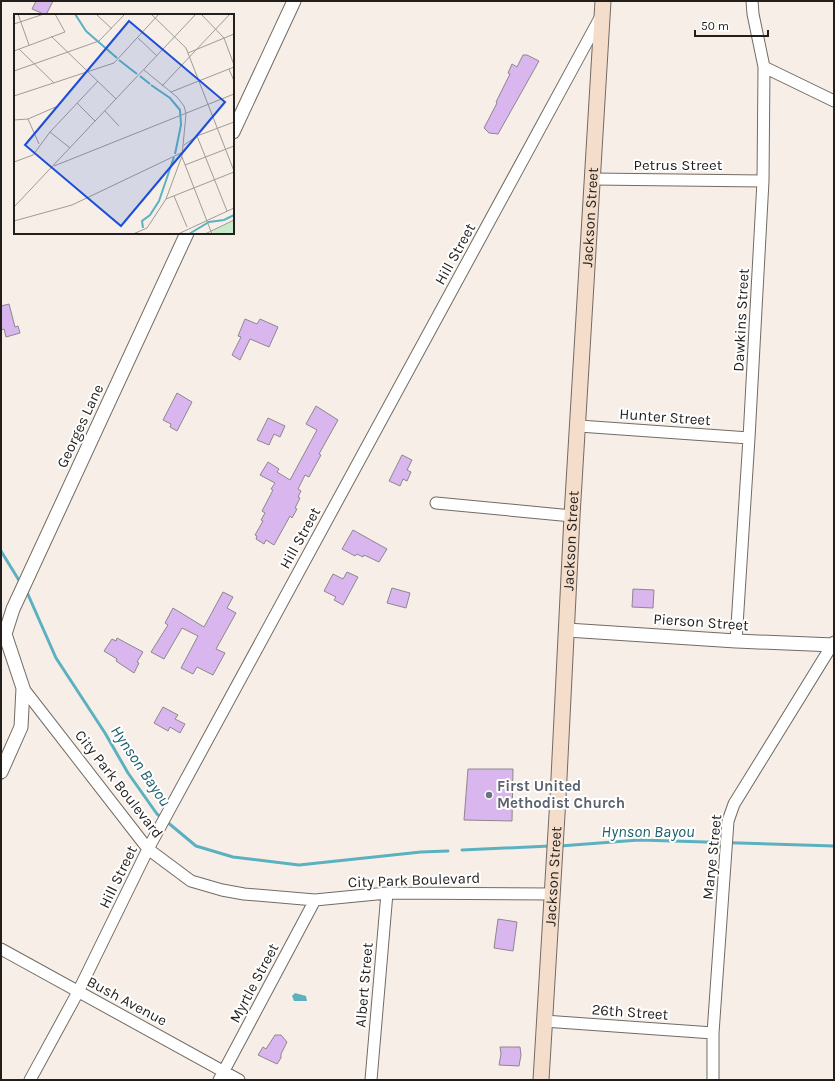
<svg xmlns="http://www.w3.org/2000/svg" width="835" height="1081" font-family="Karla,sans-serif">
  <style>
    .water { fill: #5cb1c0 }
    .lines { fill: none; stroke-linecap: round; stroke-linejoin: round }
    .stream { stroke: #5cb1c0; stroke-width: 3 }
    .building { fill: #d9b6ee; stroke: #8c878f }
    .minor-casing { stroke: #716b64; stroke-width: 13 }
    .tertiary-casing { stroke: #716b64; stroke-width: 15 }
    .secondary-casing { stroke: #716b64; stroke-width: 17 }
    .minor { stroke: #fff; stroke-width: 11 }
    .tertiary { stroke: #fff; stroke-width: 13 }
    .secondary { stroke: #f4decb; stroke-width: 15 }
    .worship-dot { fill: #6b7280; stroke: #fff; stroke-width: 1.5 }
    .labels { text-anchor: middle; dominant-baseline: central; stroke-width: 4; stroke-linejoin: round; paint-order: stroke }
    .street-label { font-size: 15px; fill: #211e1c; stroke: #fff }
    .worship-label { font-size: 15px; font-weight: bold; fill: #5b616d; stroke: #fff; text-anchor: start }
    .water-label { font-size: 16px; font-style: italic; fill: #1b616c; stroke: #fff }
    .inset-river { fill: none; stroke: #5cb1c0; stroke-width: 2 }
    .inset-road { fill: none; stroke: #a19b96; stroke-width: 1 }
    .view { fill: #1d4ed8; fill-opacity: 0.15; stroke: #1d4ed8; stroke-width: 2 }
    .inset-edge { fill: none; stroke: #211e1c; stroke-width: 2 }
  </style>
  <rect width="100%" height="100%" fill="#f7efe7"/>
  <!-- water -->
  <path class="water" d="M295 993 306 996 307 1001H294L292 996Z"/>
  <g class="lines">
    <!-- stream -->
    <path class="stream" d="M1 551 20 582
      M26 590 56 658 105 733 128 773 157 814 162 818
      M166 821 196 846 233 857 299 865 421 852 448 851
      M560 846 639 840 834 846
      M462 850 550 846"/>
  </g>
  <!-- building -->
  <path class="building" d="M36 1H53L46 15 32 9Z
    M523 55H527L539 61 498 134 489 133 484 128 497 103 496 102 510 74 508 73 512 64 517 67Z
    M9 304 15 327 18 326 20 333 6 337 4 329 1 330V306Z
    M245 319 257 324 260 319 278 327 269 347 250 339 240 360 232 355 241 337 238 336Z
    M177 393 192 402 177 431 170 427 171 424 163 420Z
    M316 406 338 420 319 454 321 455 309 477 305 475 298 489 301 491 298 497 300 498 295 508 297 509 292 518 290 516 274 545 266 540 264 544 256 539 257 536 255 535 263 521 261 520 265 513 262 511 273 490 271 489 275 483 260 475 268 462 279 469 277 472 290 480 317 430 306 424Z
    M268 418 285 426 280 437 274 434 269 445 257 440Z
    M402 455 412 460 407 470 411 472 407 481 403 479 400 486 389 481Z
    M353 530 387 549 379 562 364 555 363 557 357 554 355 556 342 549Z
    M347 572 358 577 343 605 334 600 336 597 324 591 333 574 343 579Z
    M392 588 410 593 406 608 387 603Z
    M633 589 654 590 653 608 632 607Z
    M223 592 233 597 227 608 236 613 216 649 225 653 213 675 197 667 193 674 181 668 198 636 182 628 164 659 151 652 168 625 165 623 173 608 204 627Z
    M117 638 143 652 137 662 139 663 134 673 116 661 117 659 104 651 112 639 116 641Z
    M163 707 178 715 175 719 185 724 180 733 170 727 168 731 154 723Z
    M468 769H513L512 821 464 820Z
    M498 919 517 922 513 951 494 948Z
    M275 1035H281L287 1042 281 1054V1058L277 1064 258 1055 263 1047 266 1049Z
    M500 1047H520L521 1055 519 1066 499 1065 501 1054Z"/>
  <g class="lines">
    <!-- minor casing -->
    <g class="minor-casing">
      <path id="minor" d="M764 67 834 101
        M593 179 763 181
        M579 426 749 438
        M436 503 572 516
        M736 641 749 438 763 181 764 67 753 14 752 1
        M23 688 148 849 191 881 222 890 244 894 315 900 387 893 552 894
        M1 949 239 1080
        M544 1021 713 1033
        M30 1080 78 992 148 849 600 18
        M219 1080 315 900
        M371 1080 387 893
        M713 1080V1033L728 821 734 804 834 642"/>
    </g>
    <!-- tertiary casing -->
    <g class="tertiary-casing">
      <path id="tertiary" d="M233 132 294 1
        M567 630 736 641 834 645
        M1 772 21 727 23 688 5 634 13 609 187 233"/>
    </g>
    <!-- secondary casing -->
    <g class="secondary-casing">
      <g id="secondary">
        <path id="s1" d="M541 1080 558 798 572 516 603 1"/>
      </g>
    </g>
    <!-- minor -->
    <use href="#minor" class="minor"/>
    <!-- tertiary -->
    <use href="#tertiary" class="tertiary"/>
    <!-- secondary -->
    <use href="#secondary" class="secondary"/>
  </g>
  <!-- markers -->
  <circle class="worship-dot" cx="489" cy="795" r="4"/>
  <g class="labels">
    <!-- street labels -->
    <g class="street-label">
      <text x="678" y="165">Petrus Street</text>
      <text stroke="none"><textPath href="#s1" startOffset="864">Jackson Street</textPath></text>
      <text transform="translate(455 254) rotate(-61)">Hill Street</text>
      <text transform="translate(741 320) rotate(-87)">Dawkins Street</text>
      <text transform="translate(665 417) rotate(4)">Hunter Street</text>
      <text transform="translate(80 426) rotate(-65)">Georges Lane</text>
      <text transform="translate(300 538) rotate(-61)">Hill Street</text>
      <text stroke="none"><textPath href="#s1" startOffset="540">Jackson Street</textPath></text>
      <text transform="translate(701 622) rotate(4)">Pierson Street</text>
      <text transform="translate(119 784) rotate(52)">City Park Boulevard</text>
      <text transform="translate(712 857) rotate(-84)">Marye Street</text>
      <text stroke="none"><textPath href="#s1" startOffset="204">Jackson Street</textPath></text>
      <text transform="translate(118 877) rotate(-64)">Hill Street</text>
      <text transform="translate(414 880) rotate(-2)">City Park Boulevard</text>
      <text transform="translate(254 983) rotate(-62)">Myrtle Street</text>
      <text transform="translate(364 985) rotate(-85)">Albert Street</text>
      <text transform="translate(127 1001) rotate(28)">Bush Avenue</text>
      <text transform="translate(630 1012) rotate(4)">26th Street</text>
    </g>
    <!-- worship labels -->
    <g class="worship-label">
      <text x="497" y="786">First United<tspan x="497" dy="17">Methodist Church</tspan></text>
    </g>
    <!-- water labels -->
    <g class="water-label">
      <text transform="translate(141 766) rotate(56)">Hynson Bayou</text>
      <text x="648" y="831">Hynson Bayou</text>
    </g>
  </g>
  <!-- overview -->
  <g transform="translate(14 14)">
    <rect width="220" height="220" fill="#f7efe7"/>
    <path d="M220 206V220H199L198 217Z" fill="#c9ebca"/>
    <path class="inset-river" d="M61 0 72 17 103 44M105 46 123 60M126 62 136 70M137 71 156 84 166 96 167 111 161 140M129 214 128 207 136 201 145 187 160 143M175 220 195 208 210 206 220 201"/>
    <path class="inset-road" d="M4 0 15 31M82 0 98 15M137 0 172 34 220 157M187 0 210 24 220 51M0 10 30 0M37 22 102 85M124 24 143 42M5 35 40 69M0 37 51 18 41 0M174 39 220 20M215 55 220 67M130 56 163 83 170 92 172 100 168 142 152 185 133 214M0 57 85 27 111 0M148 72 216 0M157 78 220 53M0 82 100 49 145 0M63 89 81 107M91 97 105 112M14 105 25 130M0 106 14 105 44 92M36 118 56 134M183 122 213 197M170 131 183 122 220 108M168 143 198 220M0 148 19 141 36 118 84 67M171 151 220 132M40 152 220 80M160 182 173 213M152 185 220 158M0 193 182 0M0 207 58 191 167 139M119 220 133 214M164 220 220 194M191 220 220 206"/>
    <path class="view" d="M115 7 211 88 107 212 11 131Z"/>
    <rect width="220" height="220" class="inset-edge"/>
  </g>
  <!-- border -->
  <rect width="835" height="1081" fill="none" stroke="#211e1c" stroke-width="4"/>
  <!-- scale -->
  <path d="M695 30v6h73v-6" fill="none" stroke="#211e1c" stroke-width="2"/>
  <text x="701" y="30" font-size="12" fill="#211e1c" stroke="#ffffff" stroke-width="3" paint-order="stroke">50 m</text>
</svg>
